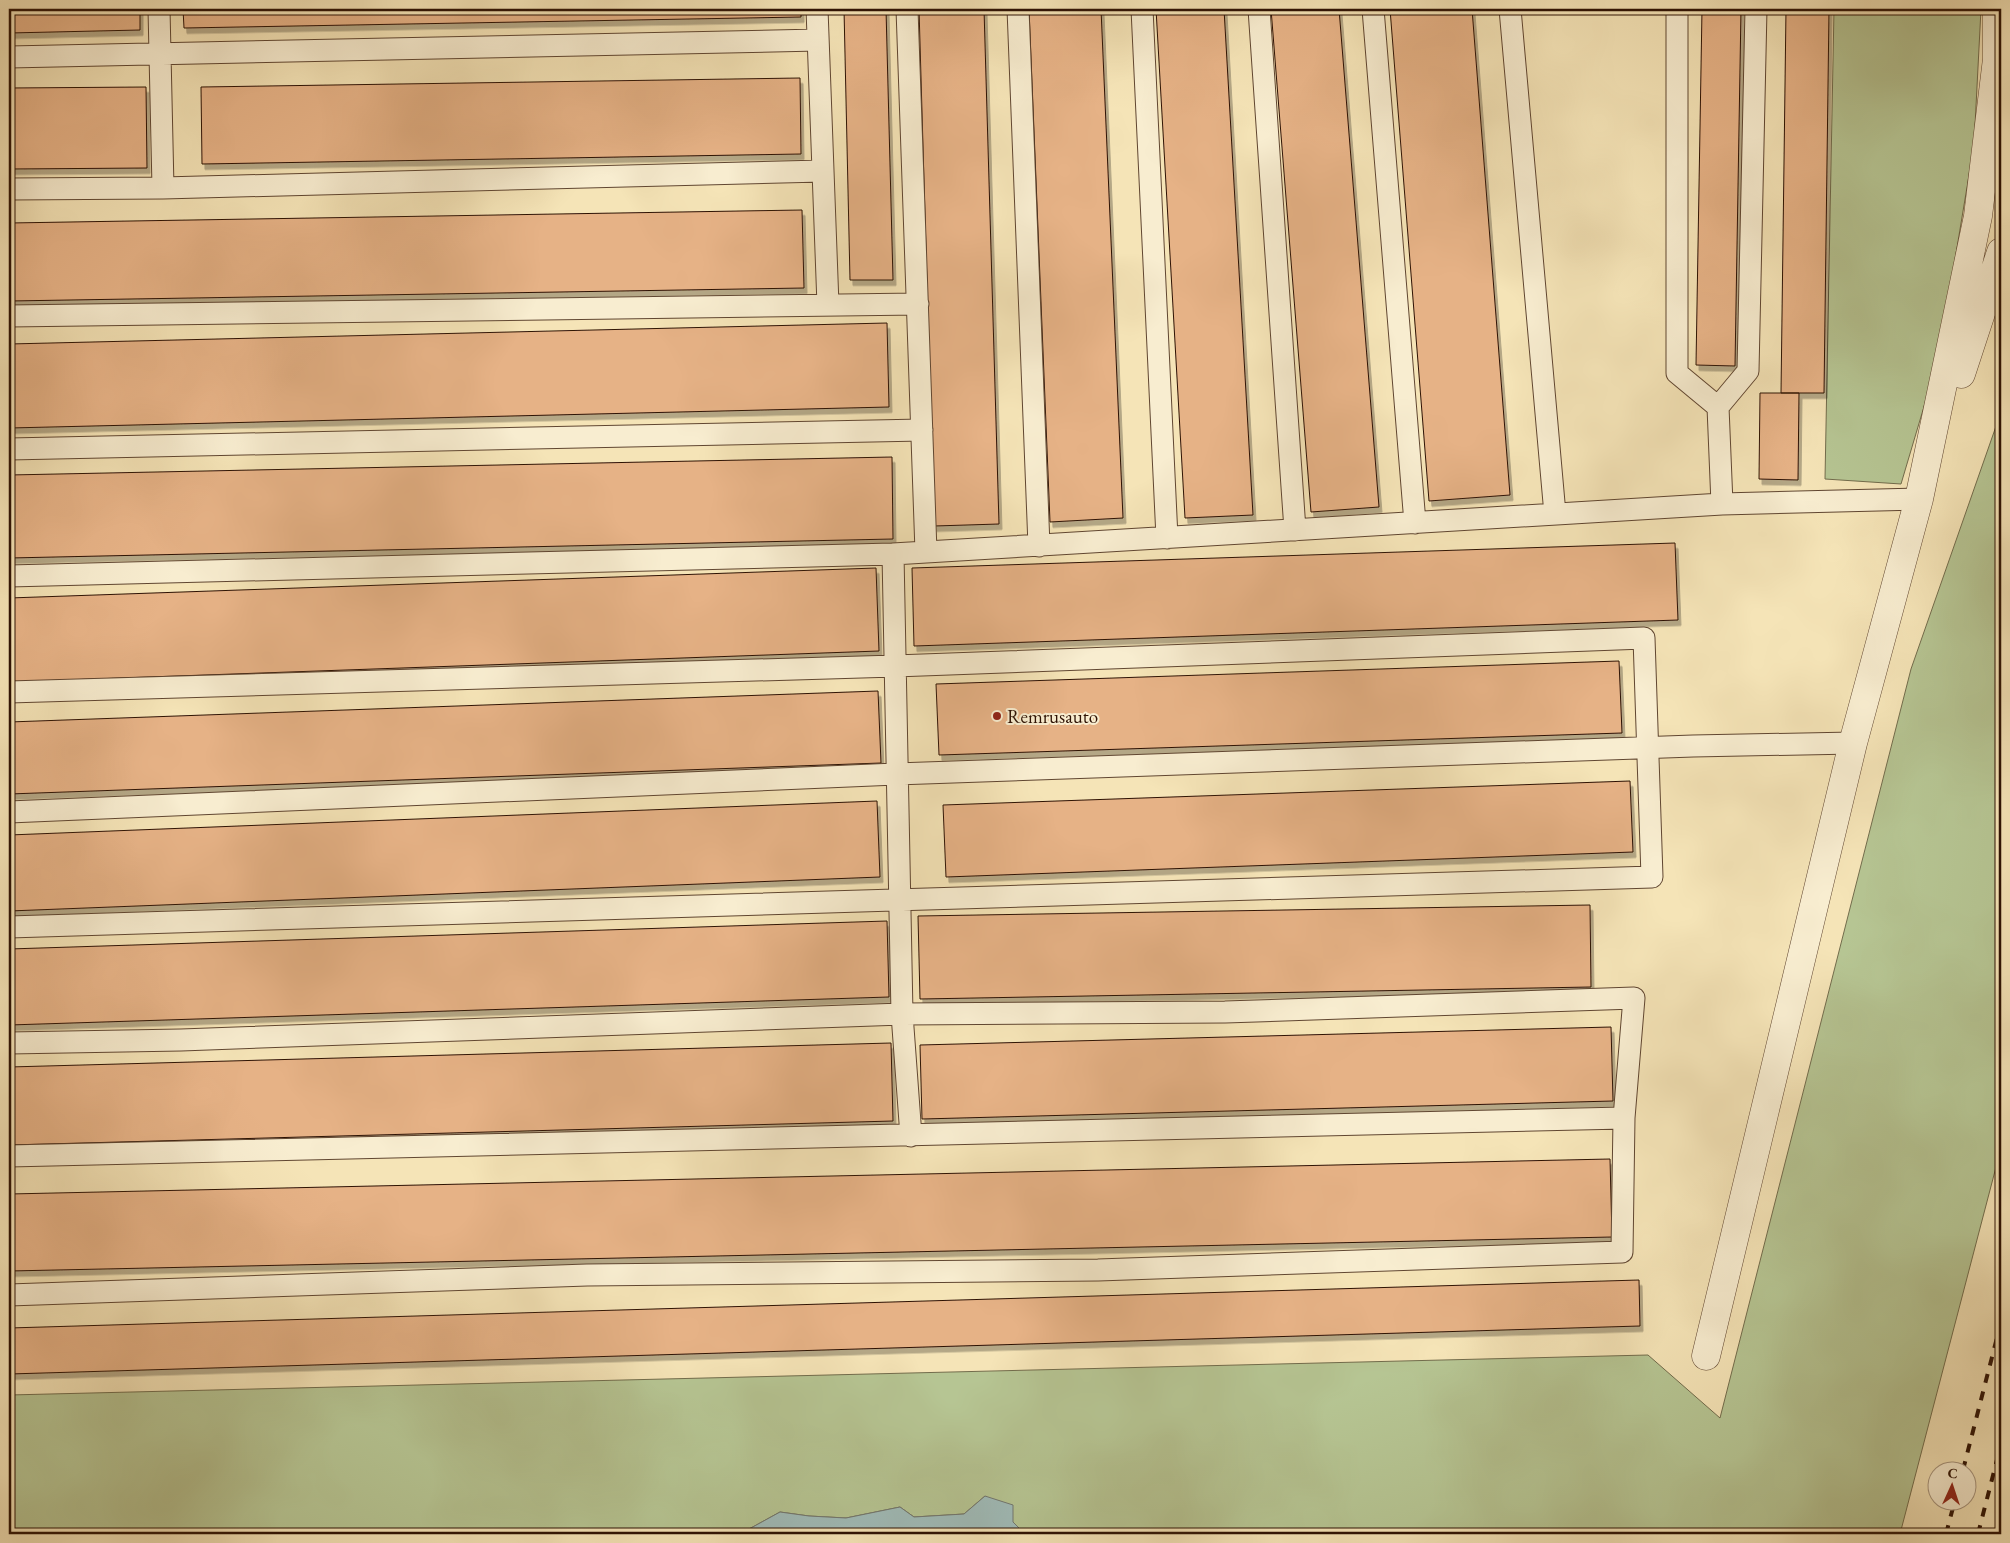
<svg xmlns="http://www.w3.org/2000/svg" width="2010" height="1543" font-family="'EB Garamond',serif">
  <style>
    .green { fill: #b6c593; stroke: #726c4c }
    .water { fill: #a0bcb9; stroke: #727871 }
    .building { fill: #e6b286; stroke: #2e1204; filter: url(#shadow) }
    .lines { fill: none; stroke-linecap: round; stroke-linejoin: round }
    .lane-casing { stroke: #604631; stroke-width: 23 }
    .street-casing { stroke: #604631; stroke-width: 29 }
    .lane { stroke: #f8edd0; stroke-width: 21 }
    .street { stroke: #f8edd0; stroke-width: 28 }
    .rail { stroke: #2e1204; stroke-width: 4; stroke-dasharray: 9 9; stroke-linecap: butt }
    .poi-dot { fill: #8f2418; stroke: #f8edd0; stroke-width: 2 }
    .labels { text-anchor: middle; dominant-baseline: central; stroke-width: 4; stroke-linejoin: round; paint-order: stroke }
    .poi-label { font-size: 19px; fill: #2e1204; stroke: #f8edd0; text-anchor: start }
  </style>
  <defs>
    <filter id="shadow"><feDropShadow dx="3" dy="5.5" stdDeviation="0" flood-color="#0004"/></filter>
  </defs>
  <rect width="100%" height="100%" fill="#f5e4b7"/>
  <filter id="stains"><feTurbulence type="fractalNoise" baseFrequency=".004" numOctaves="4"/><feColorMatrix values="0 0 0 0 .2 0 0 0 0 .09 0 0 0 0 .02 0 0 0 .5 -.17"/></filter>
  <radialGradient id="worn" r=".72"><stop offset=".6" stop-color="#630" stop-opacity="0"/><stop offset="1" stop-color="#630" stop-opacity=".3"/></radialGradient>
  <!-- green -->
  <path class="green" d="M1834 9H1981L1974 145 1939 356 1901 484 1825 479Z
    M2001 412V1148L1900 1534H1025L985 1496 964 1514 914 1517 900 1507 846 1518 809 1516 780 1512 740 1534H9V1395L1648 1355 1720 1418 1911 669Z"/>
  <!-- water -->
  <path class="water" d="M985 1496 1013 1505V1522L1025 1534H740L780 1512 809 1516 846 1518 900 1507 914 1517 964 1514Z"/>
  <!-- building -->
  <path class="building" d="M9 9H140V30L9 33Z
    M183 9H801V17L184 28Z
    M844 9H886L893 280H850Z
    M919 9H984L999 524 934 526Z
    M1029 9H1101L1123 518 1050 522Z
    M1156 9H1224L1253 515 1185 518Z
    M1271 9H1339L1379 507 1311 512Z
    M1390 9H1472L1510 495 1429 501Z
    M1702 9H1741L1735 366 1696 365Z
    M1786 9H1829L1824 393H1781Z
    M800 78 801 154 202 164 201 87Z
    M146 87 147 168 9 169V88Z
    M802 210 804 288 9 301V223Z
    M887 323 889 407 9 428V344Z
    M1760 393H1799L1798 480 1759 479Z
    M892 457 893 539 9 558V475Z
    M1675 543 1678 620 914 646 912 568Z
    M876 568 879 651 9 682V598Z
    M1619 661 1622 733 939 755 936 684Z
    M878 691 881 763 9 794V722Z
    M1630 781 1633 852 946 877 943 805Z
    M877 801 880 877 9 911V835Z
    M1590 905 1591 987 920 999 918 916Z
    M887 921 889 997 9 1025V949Z
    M1611 1027 1613 1101 922 1119 920 1045Z
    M891 1043 893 1121 9 1145V1067Z
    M1610 1159 1612 1237 9 1271V1194Z
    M1639 1280 1640 1326 9 1374V1328Z"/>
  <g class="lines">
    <!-- lane casing -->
    <g class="lane-casing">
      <path id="lane" d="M159 9 163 188
        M817 9 828 305
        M907 9 926 552
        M1018 9 1039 546
        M1142 9 1167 538
        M1259 9 1295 530
        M1373 9 1415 523
        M1510 9 1555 514
        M1677 9V373L1718 407
        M9 57 818 40
        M9 189 163 188 822 171
        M9 316 918 304
        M9 449 922 430
        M1722 504 1718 407 1748 371 1756 9
        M893 554 1722 504 1919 499
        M9 576 893 554 902 1014 911 1136
        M9 692 895 666 1644 638 1652 877 9 927
        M9 812 896 774 1693 746 1853 743
        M9 1043 181 1040 902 1014 1225 1012 1634 998 1624 1118 1622 1252 1098 1270 587 1275 9 1295
        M9 1156 1624 1118"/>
    </g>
    <!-- street casing -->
    <g class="street-casing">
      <path id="street" d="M1961 374 2001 252
        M1706 1356 1853 743 1919 499 1978 216 1997 59V9"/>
    </g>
    <!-- lane -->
    <use href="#lane" class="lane"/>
    <!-- street -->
    <use href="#street" class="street"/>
    <!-- rail -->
    <path class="rail" d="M1963 1470 2001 1322
      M1946 1534 1955 1500
      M1978 1534 2001 1444"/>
  </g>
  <!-- markers -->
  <circle class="poi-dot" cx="997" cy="716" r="5"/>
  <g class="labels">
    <!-- poi labels -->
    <g class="poi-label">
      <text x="1007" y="716">Remrusauto</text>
    </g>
  </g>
  <!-- margin -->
  <rect width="2010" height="1543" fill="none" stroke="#f5e4b7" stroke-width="30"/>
  <rect x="10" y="10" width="1990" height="1523" fill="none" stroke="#2e1204" stroke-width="2.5"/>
  <rect x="15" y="15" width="1980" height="1513" fill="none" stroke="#2e1204"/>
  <!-- north arrow -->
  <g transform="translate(1952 1486) rotate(3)"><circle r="24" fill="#f8edd0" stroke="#a7957e"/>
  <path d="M0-4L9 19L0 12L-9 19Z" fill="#8f2418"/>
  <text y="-8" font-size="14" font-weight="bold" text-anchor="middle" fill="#2e1204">С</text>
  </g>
  <rect width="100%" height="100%" filter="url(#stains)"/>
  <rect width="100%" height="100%" fill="url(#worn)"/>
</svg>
